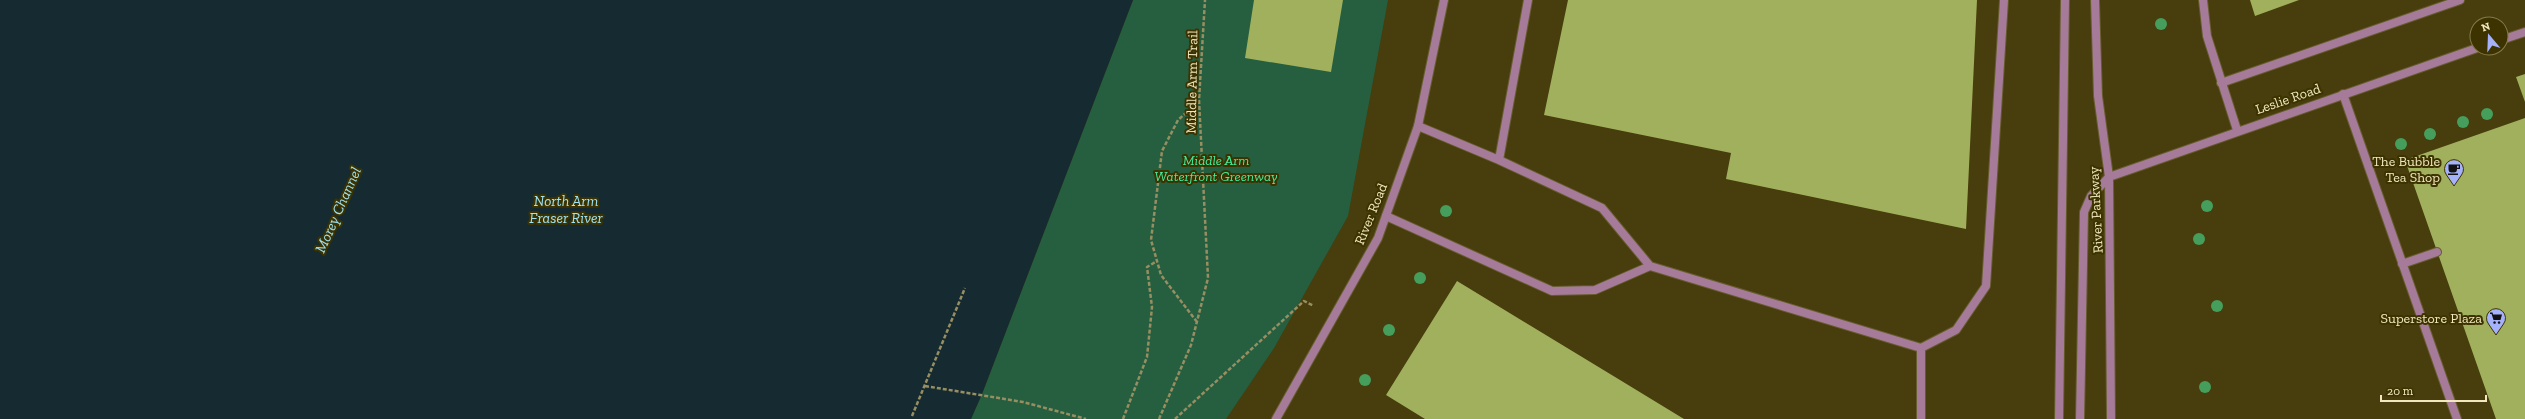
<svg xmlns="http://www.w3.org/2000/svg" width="2525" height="419" font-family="'Zilla Slab',serif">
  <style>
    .green { fill: #255f40 }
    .water { fill: #152b31 }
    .building { fill: #a1b05d }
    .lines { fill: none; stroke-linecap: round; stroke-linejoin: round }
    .service-casing { stroke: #665c2d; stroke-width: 10 }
    .minor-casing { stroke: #665c2d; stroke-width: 10 }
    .tertiary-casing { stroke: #665c2d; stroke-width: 10 }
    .path { stroke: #978e61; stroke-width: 2.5; stroke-dasharray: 4 2; stroke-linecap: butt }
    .service { stroke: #a57b99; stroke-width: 8 }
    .minor { stroke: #a57b99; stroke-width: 8 }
    .tertiary { stroke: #a57b99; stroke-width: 8 }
    .tree { fill: #469e5c }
    .labels { text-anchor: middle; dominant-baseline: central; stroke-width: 4; stroke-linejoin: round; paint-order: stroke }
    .street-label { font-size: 14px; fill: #f1e8bf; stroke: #3c3300 }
    .park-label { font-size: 14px; font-style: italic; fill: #45ed9c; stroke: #3c3300 }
    .poi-label { font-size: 14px; fill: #f1e8bf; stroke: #3c3300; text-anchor: end }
    .water-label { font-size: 15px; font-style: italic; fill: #a0e3f5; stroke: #3c3300 }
  </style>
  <rect width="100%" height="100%" fill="#473d0d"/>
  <!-- green -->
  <path class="green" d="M1133 0H1388L1348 216 1274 348 1226 419H971L982 394Z"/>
  <!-- water -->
  <path class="water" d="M0 0H1133L982 394 971 419H0Z"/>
  <!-- building -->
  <path class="building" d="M1254 0H1343L1331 72 1245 58Z
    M1568 0H1977L1966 229 1726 179 1731 153 1544 115Z
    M2250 0H2299L2255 16Z
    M2525 74V102L2516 77Z
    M2525 118V419H2496L2405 160Z
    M1457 281 1620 380 1684 419H1425L1386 395Z"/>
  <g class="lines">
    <!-- service casing -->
    <g class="service-casing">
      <path id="service" d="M2203 0 2207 36 2237 130
        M2221 83 2460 0
        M2343 94 2457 419
        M1418 126 1499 160 1602 208 1650 266 1921 348 1956 330 1986 286 2004 0
        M1499 160 1528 0
        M1386 216 1552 291 1595 290 1650 266
        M2402 264 2437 252
        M1921 348V419"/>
    </g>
    <!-- minor casing -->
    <g class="minor-casing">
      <path id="minor" d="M1276 419 1378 238 1418 126 1444 0"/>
    </g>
    <!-- tertiary casing -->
    <g class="tertiary-casing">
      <path id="tertiary" d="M2095 0 2098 96 2109 177 2111 419
        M2501 40 2525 32
        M2059 419 2065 0
        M2080 419 2084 212 2091 196 2109 177 2477 48"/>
    </g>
    <!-- path -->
    <path class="path" d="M1197 322 1161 275 1151 240 1162 151 1178 120 1199 101
      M925 386 1023 402 1086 419
      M912 416 965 288
      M1123 419 1147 357 1152 307 1147 267 1157 261
      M1159 419 1191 345 1208 278 1199 100 1205 0
      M1175 419 1304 301 1314 306"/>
    <!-- service -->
    <use href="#service" class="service"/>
    <!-- minor -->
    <use href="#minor" class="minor"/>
    <!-- tertiary -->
    <use href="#tertiary" class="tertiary"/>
  </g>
  <!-- trees -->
  <g class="tree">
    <circle cx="2161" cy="24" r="6"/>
    <circle cx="2487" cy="114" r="6"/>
    <circle cx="2463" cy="122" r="6"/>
    <circle cx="2430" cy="134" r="6"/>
    <circle cx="2401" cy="144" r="6"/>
    <circle cx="2207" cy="206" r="6"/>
    <circle cx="1446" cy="211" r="6"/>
    <circle cx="2199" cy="239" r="6"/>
    <circle cx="1420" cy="278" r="6"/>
    <circle cx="2217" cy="306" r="6"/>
    <circle cx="1389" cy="330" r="6"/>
    <circle cx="1365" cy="380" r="6"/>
    <circle cx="2205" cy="387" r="6"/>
  </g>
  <!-- icons -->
  <defs>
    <g id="cafe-pin" transform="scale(1)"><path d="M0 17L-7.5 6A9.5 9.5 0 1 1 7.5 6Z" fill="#a6b1fc" stroke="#3c3300"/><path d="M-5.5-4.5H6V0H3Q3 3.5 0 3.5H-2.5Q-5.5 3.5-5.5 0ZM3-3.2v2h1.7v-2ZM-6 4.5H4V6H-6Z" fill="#111"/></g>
    <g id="supermarket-pin" transform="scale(1)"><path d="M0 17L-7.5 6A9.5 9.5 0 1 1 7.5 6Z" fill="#a6b1fc" stroke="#3c3300"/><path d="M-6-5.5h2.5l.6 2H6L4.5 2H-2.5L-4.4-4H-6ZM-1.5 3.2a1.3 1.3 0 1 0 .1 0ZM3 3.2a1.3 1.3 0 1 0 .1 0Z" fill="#111"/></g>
  </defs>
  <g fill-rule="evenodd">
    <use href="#cafe-pin" x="2454" y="169"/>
    <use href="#supermarket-pin" x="2496" y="318"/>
  </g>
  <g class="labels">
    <!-- street labels -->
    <g class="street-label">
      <text transform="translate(1192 82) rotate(-89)">Middle Arm Trail</text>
      <text transform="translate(2288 99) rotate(-19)">Leslie Road</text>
      <text transform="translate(2096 210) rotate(-93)">River Parkway</text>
      <text transform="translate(1371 214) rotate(-68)">River Road</text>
    </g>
    <!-- park labels -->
    <g class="park-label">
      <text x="1216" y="160">Middle Arm<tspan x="1216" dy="16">Waterfront Greenway</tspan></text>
    </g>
    <!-- poi labels -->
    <g class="poi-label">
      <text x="2440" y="161">The Bubble<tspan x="2440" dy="16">Tea Shop</tspan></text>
      <text x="2482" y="318">Superstore Plaza</text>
    </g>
    <!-- water labels -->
    <g class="water-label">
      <text x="566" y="201">North Arm<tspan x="566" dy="17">Fraser River</tspan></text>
      <text transform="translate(338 210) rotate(-66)">Morey Channel</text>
    </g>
  </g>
  <!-- north arrow -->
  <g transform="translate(2489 36) rotate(341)"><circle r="19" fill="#3c3300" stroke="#847b4c"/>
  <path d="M0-3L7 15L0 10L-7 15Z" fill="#a6b1fc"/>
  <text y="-6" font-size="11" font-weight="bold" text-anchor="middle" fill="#f1e8bf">N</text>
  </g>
  <!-- scale -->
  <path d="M2381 395v6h105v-6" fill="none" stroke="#f1e8bf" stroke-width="2"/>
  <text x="2387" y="395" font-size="12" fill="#f1e8bf" stroke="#3c3300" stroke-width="3" paint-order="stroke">20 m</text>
</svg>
